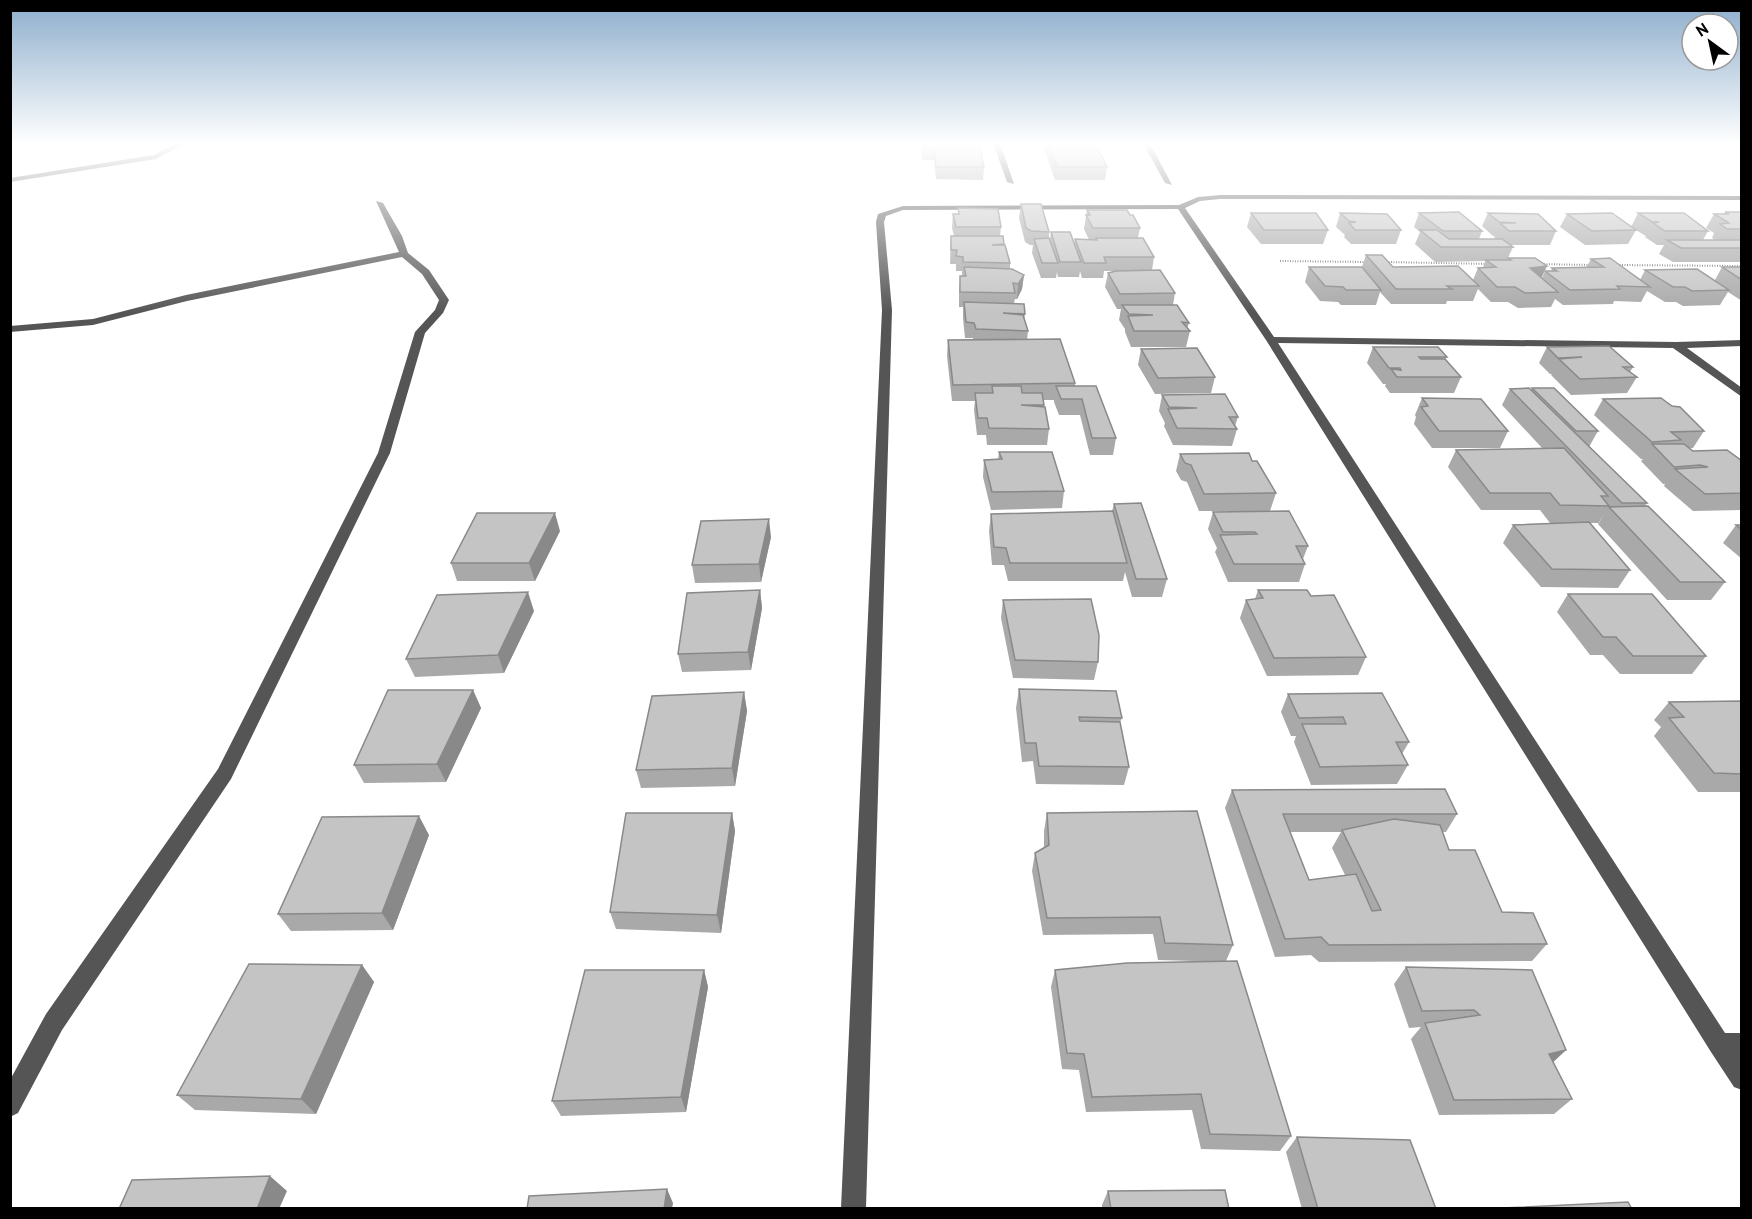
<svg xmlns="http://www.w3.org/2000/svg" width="1752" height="1219" font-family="'PT Sans',sans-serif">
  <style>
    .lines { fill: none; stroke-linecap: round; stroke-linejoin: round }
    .path { stroke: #777; stroke-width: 2; stroke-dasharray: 1 1.5; stroke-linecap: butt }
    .minor { fill: #555; fill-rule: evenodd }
    .wall { fill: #a9a9a9; fill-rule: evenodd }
    .shaded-wall { fill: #898989 }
    .building { fill: #c4c4c4; stroke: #898989; stroke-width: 1.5 }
  </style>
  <rect width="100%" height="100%" fill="#fff"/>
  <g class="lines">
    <!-- path -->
    <path class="path" d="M1280 261 1366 262
      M1386 262 1489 264
      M1539 264 1591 265
      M1617 265 1742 266"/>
    <!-- minor -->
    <path class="minor" d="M177 143H186L156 159 10 182V178L154 155Z
      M993 143H1000L1014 184 1007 182Z
      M1143 143H1150L1172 185 1165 183Z
      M1220 195 1742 196V200L1220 199 1200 201 1185 208 1274 337 1676 342 1742 340V346L1687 348 1742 388V397L1673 348 1278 343 1725 1033H1742V1090L1734 1087 1711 1052 1266 340 1178 209 903 210 886 216 884 222 892 310 866 1208H841L882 310 876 222 878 214 903 206 1179 205 1198 197Z
      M376 201 383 203 402 236 408 253 429 270 449 300 443 313 425 333 390 453 231 779 62 1030 18 1113 10 1117V1080L46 1014 218 769 378 453 415 332 435 310 439 300 422 274 402 257 187 301 93 325 10 332V326L93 319 186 295 399 252Z"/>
  </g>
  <!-- wall -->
  <path class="wall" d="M921 143 984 167 983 180 936 179 934 160H922Z
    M1042 143H1095L1107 167 1105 180H1055Z
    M1021 204 1049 232V238L1050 239 1051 232 1074 244 1075 239 1089 240 1084 229 1087 210 1140 228 1138 238 1154 257 1152 270 1175 293 1173 305 1189 323 1187 329 1190 331 1186 347H1131L1125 332V329L1119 320 1121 309H1117L1105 287 1108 273 1115 271H1104L1103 278H1082L1080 271 1079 277H1058L1057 272 1056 278H1041L1032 253 1033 245H1030L1025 242 1019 218Z
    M958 208 1001 227 1000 236H1003L1004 245 1010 263V269L1024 275 1022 289 1017 299H1015L1014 303 1025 314 1024 320 1028 331 1027 340 1075 383V386L1116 438 1113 455H1090L1080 415H1059L1054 402V400H1043L1049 429 1047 445H987L986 435H977L974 410 975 401H952L947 356 948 340H973V338H965L963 318V307H959V291L960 276H962V271H956V264H950L951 236H954L952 228 953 214H958Z
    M1725 212H1742V262H1673L1659 254 1664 245H1657L1645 237 1646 236 1634 229 1636 230 1628 244 1585 245 1560 227 1567 214 1631 227 1638 213 1708 231 1703 240H1715L1712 238 1714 233 1706 228 1714 214H1724Z
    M1251 213 1328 230 1323 244H1261L1247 227Z
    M1340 213 1401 230 1396 244H1351L1344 237 1345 235 1336 227Z
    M1419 213 1482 231 1479 239H1496L1494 237 1495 236H1493L1482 226 1488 213 1556 231 1550 245H1510L1513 247 1507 260 1508 258 1542 278 1545 271H1551L1552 268H1586L1591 259 1640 280 1645 270 1715 280 1722 267H1742V301L1728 292 1720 305 1683 306 1676 302H1665L1647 291 1641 302 1614 301 1613 304 1563 305 1555 299 1551 307 1518 308 1508 302H1491L1478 289 1473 301H1447L1446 304H1391L1380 292 1376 305H1341L1338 302 1320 301 1305 282 1309 267H1362L1366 255 1393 267 1473 280 1478 268H1483L1485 261 1435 262 1415 244 1420 232 1414 227Z
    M1373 347 1447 357 1445 360 1461 377 1454 393H1390L1385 386 1386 384H1383L1367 363Z
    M1547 347 1633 367 1630 372 1637 377 1627 393 1571 395 1551 375 1552 374H1550L1539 363Z
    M1141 349 1215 377 1211 393 1155 394 1138 365Z
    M1532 388 1598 431 1589 447 1647 503 1645 506 1725 582 1711 600H1667L1598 524 1604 514 1599 523H1590L1630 570 1618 588 1541 587 1503 543 1513 525 1569 523H1550L1540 510H1481L1448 467 1456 450 1543 449 1502 405 1510 389 1531 390Z
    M1162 395 1238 417 1235 426 1237 429 1232 446 1173 445 1164 426 1165 423 1159 411Z
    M1422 398 1508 431 1500 448H1432L1414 424 1416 417 1415 415Z
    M1603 399 1704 431 1693 448H1689L1693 451 1742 461V510L1693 511 1664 486 1665 484H1663L1641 461 1643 459H1641L1594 415Z
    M999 452 1064 491 1062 508 991 510 983 477 984 460 998 459Z
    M1180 454 1252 461 1276 493 1270 511H1199L1187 482 1181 480 1176 471Z
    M1114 504 1167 579 1162 597H1132L1125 572 1123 581H1008L1004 565H992L989 531 991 514 1112 511Z
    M1213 512 1308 546 1303 559 1305 564 1299 582H1228L1215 552 1217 548 1208 529Z
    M1736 525H1742V559L1723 543Z
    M560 531 535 581H457L451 563Z
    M771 537 761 582 695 583 692 565Z
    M760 590 762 608 751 670 682 672 678 654Z
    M1258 590 1366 657 1358 675 1267 676 1240 618 1246 600 1255 599Z
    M1568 594 1706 656 1692 674H1620L1603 655H1590L1557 612Z
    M1003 600 1098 662 1094 680 1013 678 1001 618Z
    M534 611 504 673 415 677 406 659Z
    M1019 689 1122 718 1120 722 1129 767 1124 785 1036 784 1033 761 1022 762 1016 708Z
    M473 690 481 708 446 782 364 783 354 765Z
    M744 692 747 711 735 786 641 788 636 770Z
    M1288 694 1409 742 1402 754 1408 765 1397 784 1311 785 1294 742 1296 736H1291L1281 712Z
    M1742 701V792H1698L1654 736 1661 727 1654 720 1669 702Z
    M1232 790 1457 814 1446 832H1442L1449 850 1502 912 1547 944 1532 961 1319 962 1311 955 1275 957 1225 808ZM1290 832H1341L1332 848 1345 875 1309 880Z
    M732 813 735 831 721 933 616 929 610 912Z
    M1047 813 1233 945 1226 961 1291 1136 1280 1151 1201 1149 1192 1110 1086 1112 1079 1070 1062 1069 1051 987 1055 970 1195 961 1158 960 1153 934 1043 935 1032 871 1035 853 1044 847V831Z
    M429 835 393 930 291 931 278 914Z
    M362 965 374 982 316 1114 195 1110 177 1095Z
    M1406 967 1566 1050 1553 1062 1572 1099 1554 1114 1439 1115 1411 1039 1421 1027 1409 1028 1394 984Z
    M704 970 708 987 686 1112 561 1116 552 1101Z
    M1297 1137 1436 1209H1302L1286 1152Z
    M1108 1191 1229 1209H1102V1205Z"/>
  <!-- shaded-wall -->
  <path class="shaded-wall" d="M1547 266 1540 281 1530 268Z
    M1024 275 1022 289 1017 299 1018 284Z
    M555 513 560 531 535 581 529 563Z
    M769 519 771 537 761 582 759 564Z
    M760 590 762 608 751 670 748 652Z
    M528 592 534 611 504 673 498 655Z
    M473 690 481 708 446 782 437 764Z
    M744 692 747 711 735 786 732 768Z
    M732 813 735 831 721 933 717 915Z
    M419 816 429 835 393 930 382 913Z
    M362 965 374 982 316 1114 301 1099Z
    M704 970 708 987 686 1112 681 1097Z
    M1566 1050 1549 1066V1054Z
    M270 1176 287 1191 279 1209H257Z
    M667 1189 673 1203 672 1209H664Z"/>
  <!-- building -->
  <path class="building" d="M921 143H979L984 167H936L934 148H922Z
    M1048 143H1095L1107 167H1057Z
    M1021 204H1041L1049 232 1031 231 1026 228Z
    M958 208 998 209 1001 227H956L953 214H959Z
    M1087 210H1127L1130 215H1133L1140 228H1093L1086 215H1090Z
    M1459 212 1482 231H1443L1419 213Z
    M1725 212H1742V229H1727L1720 224 1729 223 1714 214H1729Z
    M1251 213H1316L1328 230H1264Z
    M1340 213 1387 214 1401 230H1355L1349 223 1356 222 1349 221Z
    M1488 213 1538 214 1556 231H1509L1500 223H1516L1499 222Z
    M1612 213 1636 230 1592 231 1567 214Z
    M1638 213H1684L1708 231H1665L1653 223 1659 222H1652Z
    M1420 230H1437L1449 239H1502L1513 247H1441Z
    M1051 232H1070L1081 262H1060Z
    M951 236H1003L1004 244 992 245H1005L1010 263 963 262V257L956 256 957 250H951Z
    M1049 238 1058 263H1042L1034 239Z
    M1096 238H1143L1154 257H1104L1106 263H1084L1075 239 1097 240Z
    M1667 240H1742V248H1681Z
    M1366 255H1382L1393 267 1458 266 1479 286H1447L1452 289H1396Z
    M1508 258H1535L1547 266 1530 268 1558 292 1525 293 1515 287H1497L1478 268 1496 267 1486 260H1511Z
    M1610 258 1650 287 1617 286 1620 289 1570 290 1545 271H1557L1552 268 1604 267 1591 259Z
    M964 267 1012 269 1024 275 1018 284 1013 283 1015 293 960 292V276H966Z
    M1309 267H1362L1381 290H1346L1343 287 1325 286Z
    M1722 267H1742V280Z
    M1697 269 1729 290 1692 291 1685 287H1673L1645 270Z
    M1160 270 1175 293 1120 294 1108 273 1116 271Z
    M964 302 1024 304 1025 314 1003 313 1023 315 1028 331 976 329 974 323 966 322Z
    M1122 305H1177L1189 323 1182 322 1190 331H1134L1128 316 1153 315 1129 314Z
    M1060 339 1075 383 953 385 948 340Z
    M1609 346 1633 367H1623L1637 377 1580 379 1559 359 1582 357 1558 358 1547 347Z
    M1373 347H1438L1447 357H1419L1421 359H1445L1461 377H1397L1391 369 1401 370 1400 368H1389Z
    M1197 348 1215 377 1158 378 1141 349Z
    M992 386H1021L1022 393H1042L1044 405H1021L1045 407 1049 429 989 428 987 418H978L975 393H993Z
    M1056 386H1096L1116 438H1092L1082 399H1061Z
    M1529 388 1647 503H1622L1510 389Z
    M1532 388H1554L1598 431H1576Z
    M1225 394 1238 417H1229L1237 429 1177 428 1168 409 1197 408 1169 407 1162 395Z
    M1422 398 1481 399 1508 431H1439L1421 407 1428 406Z
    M1661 398 1672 406 1680 407 1704 431 1671 432 1681 440 1652 442 1603 399Z
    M1652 444H1684L1693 451 1727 450 1742 461V493L1705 494 1675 469 1708 467 1700 465 1674 467Z
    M1564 448 1608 496H1601L1609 506 1560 505 1550 493H1490L1456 450Z
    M999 452H1052L1064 491 992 492 984 460 1002 459Z
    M1249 453 1252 461H1257L1276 493 1204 494 1191 465 1185 463 1180 454Z
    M1141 503 1167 579H1136L1114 504Z
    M1648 506 1725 582H1680L1609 507Z
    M1113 511 1127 563H1010L1006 548 994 547 991 514Z
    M1289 511 1308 546H1296L1305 564H1234L1220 535 1257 534 1255 532H1223L1213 512Z
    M477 513H555L529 563H451Z
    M769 519 759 564 692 565 701 521Z
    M1589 522 1630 570 1552 569 1513 525Z
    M1736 525H1742V530Z
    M760 590 748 652 678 654 687 593Z
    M1258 590H1307L1311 596 1334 595 1366 657 1274 658 1246 600 1263 598Z
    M528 592 498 655 406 659 437 595Z
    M1568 594H1652L1706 656H1633L1616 637H1603Z
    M1091 599 1099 635 1098 662 1015 660 1003 600Z
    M1019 689 1116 691 1122 718 1079 717 1080 721 1120 722 1129 767 1039 766 1036 743H1025Z
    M388 690H473L437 764 354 765Z
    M744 692 732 768 636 770 652 696Z
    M1382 693 1409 742H1396L1408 765 1320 767 1302 724H1346L1343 717 1299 718 1288 694Z
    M1742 701V774L1714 773 1669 718 1684 717 1669 702Z
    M1445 789 1457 814H1283L1309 880 1356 874 1372 911 1381 910 1342 830 1394 819 1440 825 1449 850H1475L1502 912 1533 913 1547 944 1329 945 1321 937 1285 939 1232 790Z
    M1197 811 1233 945 1165 943 1160 917 1047 918 1035 853 1049 845 1047 813Z
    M626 813H732L717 915 610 912Z
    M419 816 382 913 278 914 322 817Z
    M1237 961 1291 1136 1210 1134 1201 1094 1092 1097 1084 1054 1067 1053 1055 970 1127 963Z
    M249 964 362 965 301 1099 177 1095Z
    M1406 967 1532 970 1566 1050 1549 1054 1572 1099 1454 1100 1425 1023 1480 1015 1474 1010 1422 1011Z
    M585 970H704L681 1097 552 1101Z
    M1297 1137 1410 1140 1436 1209H1318Z
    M270 1176 257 1209H119L132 1180Z
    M667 1189 664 1209H527L529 1196Z
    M1225 1190 1229 1209H1111L1108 1191Z
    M1628 1202 1632 1209H1504L1503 1208Z"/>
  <!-- sky -->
  <linearGradient id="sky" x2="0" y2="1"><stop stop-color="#8cadcc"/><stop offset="0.46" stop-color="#fff"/><stop offset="1" stop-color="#fff" stop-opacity="0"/></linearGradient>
  <rect width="1752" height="313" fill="url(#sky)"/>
  <!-- border -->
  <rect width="1752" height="1219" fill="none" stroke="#000000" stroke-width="24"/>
  <!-- north arrow -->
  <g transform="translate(1710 42) rotate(327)"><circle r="28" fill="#ffffff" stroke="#999999" stroke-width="1.5"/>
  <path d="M0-4.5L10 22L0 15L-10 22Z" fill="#000000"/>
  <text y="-9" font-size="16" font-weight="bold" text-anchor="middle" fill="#000000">N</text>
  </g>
</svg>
